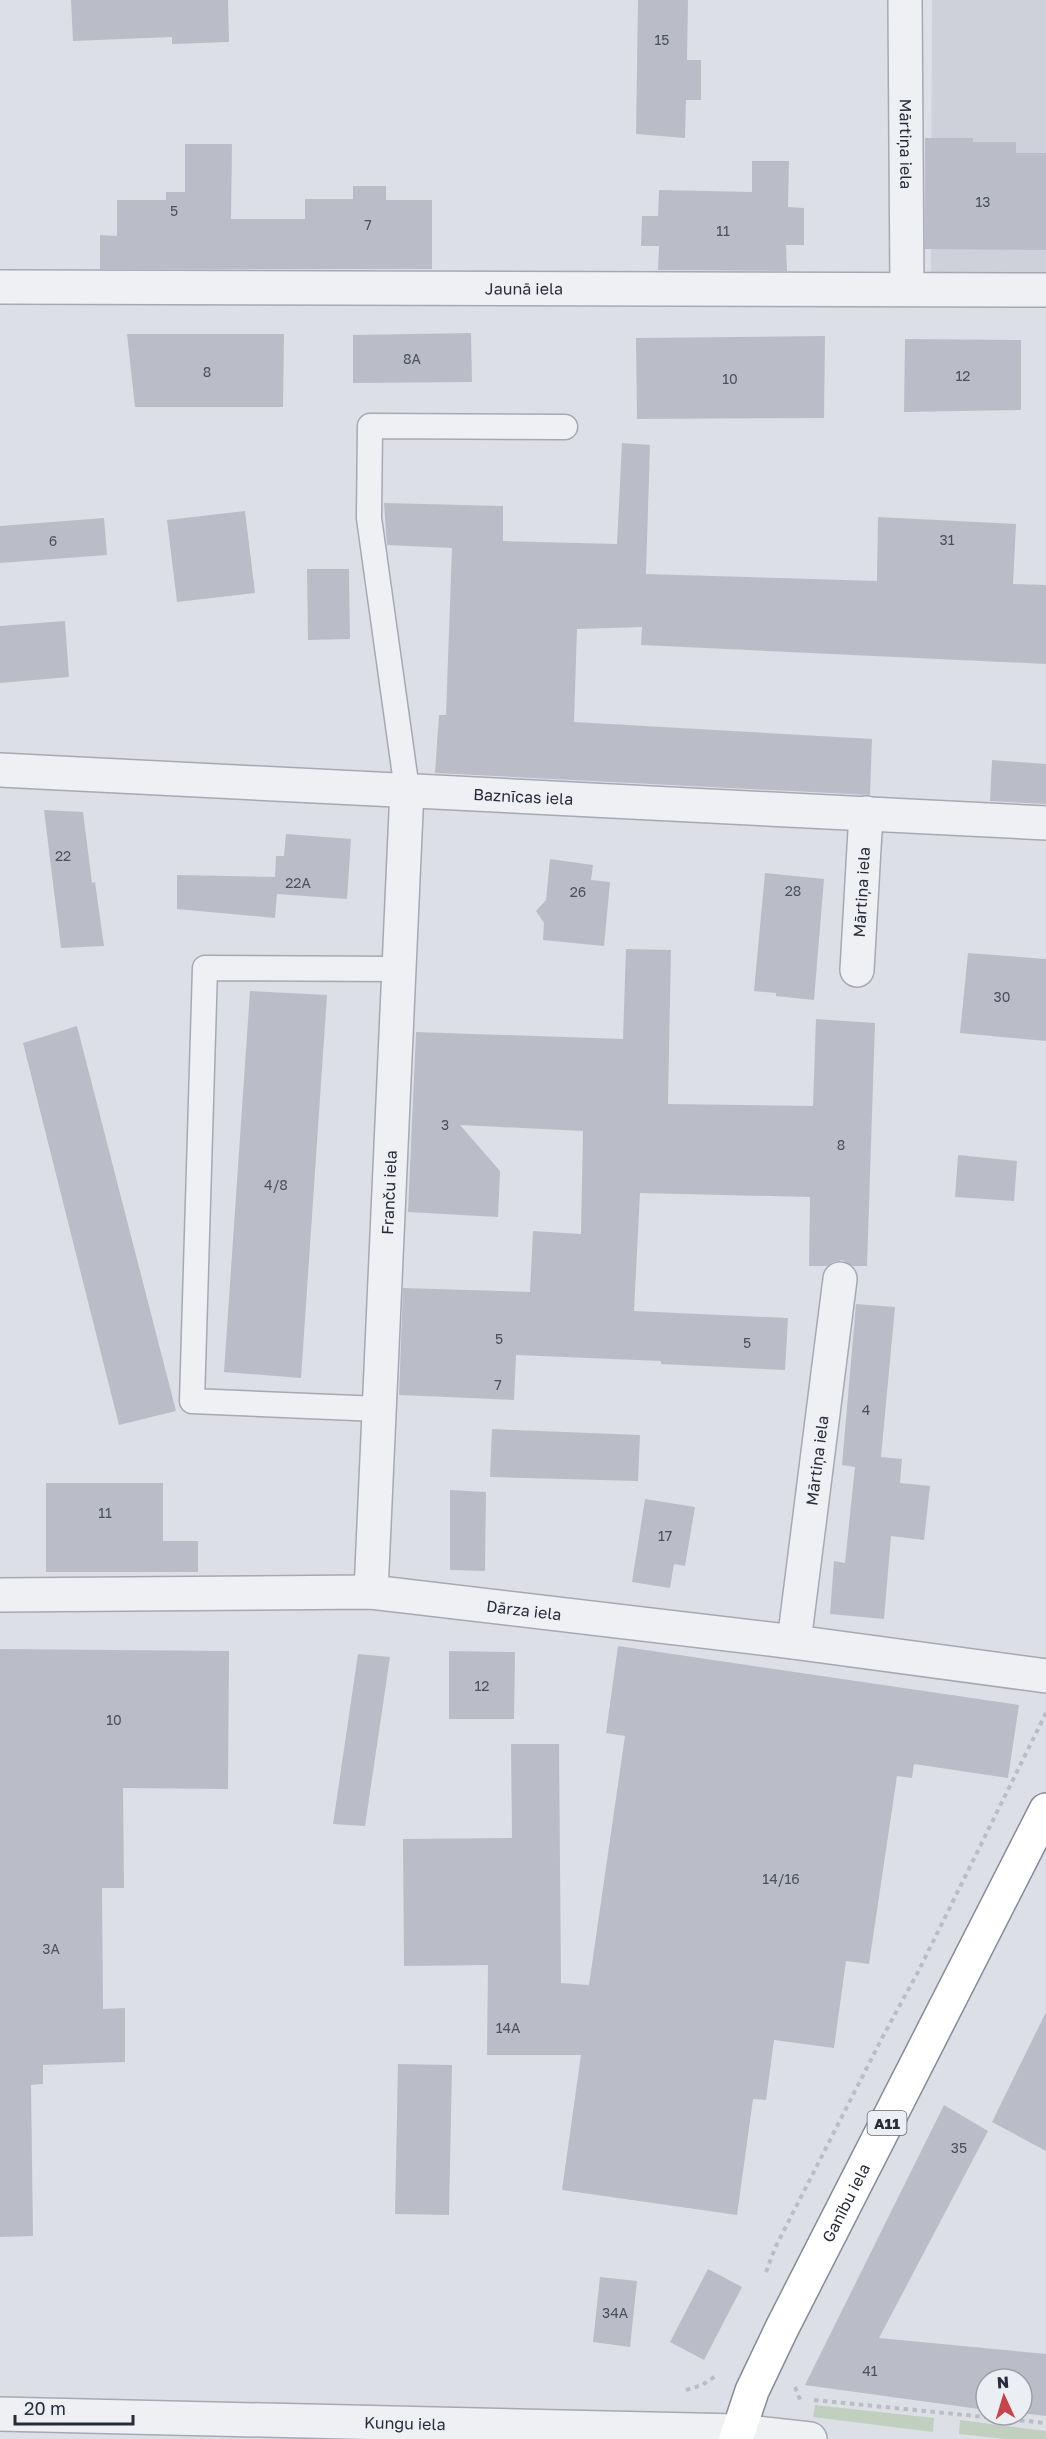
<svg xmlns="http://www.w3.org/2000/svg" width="1046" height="2439" font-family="'Golos Text',sans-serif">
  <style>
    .built { fill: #ced1da }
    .green { fill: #c0cfbe }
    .building { fill: #babdc8 }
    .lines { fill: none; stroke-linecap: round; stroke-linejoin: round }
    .service-casing { stroke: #a6a9b3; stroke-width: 27 }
    .minor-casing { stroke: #a6a9b3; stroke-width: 36 }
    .tertiary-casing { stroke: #a6a9b3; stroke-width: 36 }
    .trunk-casing { stroke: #848b9b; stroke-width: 36 }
    .path { stroke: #bbbdc4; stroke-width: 4; stroke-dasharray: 4.5 4.5; stroke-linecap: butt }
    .service { stroke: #eff0f4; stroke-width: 24 }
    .minor { stroke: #eff0f4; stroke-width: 33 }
    .tertiary { stroke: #eff0f4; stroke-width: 33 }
    .trunk { stroke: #fff; stroke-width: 33 }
    .labels { text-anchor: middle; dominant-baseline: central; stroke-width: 4.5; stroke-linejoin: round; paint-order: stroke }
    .number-label { font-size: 14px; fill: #4c505e }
    .shield { fill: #ebeef3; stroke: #626672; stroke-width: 1.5 }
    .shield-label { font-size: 15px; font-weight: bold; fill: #272c3b }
    .street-label { font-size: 16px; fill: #272c3b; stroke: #ebeef3 }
  </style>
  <rect width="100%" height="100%" fill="#dcdfe6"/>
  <!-- built -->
  <path class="built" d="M932 0H1046V276H931Z"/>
  <!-- green -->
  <path class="green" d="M815 2405 934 2418 933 2432 813 2417Z
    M960 2420 1046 2431V2439H1006L959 2434Z"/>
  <!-- building -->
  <path class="building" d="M71 0H228L229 42 172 44V37L73 41Z
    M638 0H688L687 60H701V100H686L685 138 636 134Z
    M925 138H973V142H1016V153H1046V250L925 249Z
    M185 144H232L231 219H305V199H353V186H386V200H432V269H100V235L117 236V200H166V192H185Z
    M752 161H789L788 207 804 208V245H786L787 271 658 270 659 246H641L642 216H658L659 190 752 192Z
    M471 333 472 382 353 383V335Z
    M127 334H284L283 407H135Z
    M825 336 824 418 637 419 636 338Z
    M905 339 1021 340V410L904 412Z
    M622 443 650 445 646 574 877 581 878 517 1016 524 1013 584 1046 585V664L641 645 642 627 577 629 574 722 872 739 870 795 435 773 439 715H446L452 548 387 545 384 503 503 506V541L617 544Z
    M245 511 255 593 177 602 167 520Z
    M104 518 107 555 0 563V526Z
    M307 569H349L350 639 308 640Z
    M65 621 69 677 0 683V626Z
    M992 760 1046 764V804L990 801Z
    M44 810 83 812 92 883 95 882 104 946 61 948Z
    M286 834 351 839 347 899 277 894 275 918 177 909V875L275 877 276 856H284Z
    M550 859 593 865 591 880 610 882 604 946 543 940 544 923 536 911 546 900Z
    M765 873 824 879 814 1000 776 996V993L754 991Z
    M626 949 671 950 668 1104 813 1106 816 1019 875 1023 867 1266H853L842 1260 833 1262 827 1266H809L810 1197 640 1193 634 1311 788 1318 785 1370 661 1364V1361L516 1355 514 1400 399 1395 403 1288 530 1292 533 1231 581 1234 583 1131 460 1125 500 1171 498 1217 408 1212 416 1032 623 1039Z
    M968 953 1046 959V1041L960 1033Z
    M250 991 327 995 301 1378 224 1372Z
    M77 1026 176 1411 119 1425 23 1043Z
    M958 1155 1017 1161 1014 1201 955 1197Z
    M856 1304 895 1307 881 1457 902 1459 900 1483 930 1486 924 1540 891 1536 884 1619 830 1614 834 1561 845 1563 855 1467 842 1465Z
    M492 1429 640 1435 638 1481 490 1477Z
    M46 1483H163V1541H198V1572H46Z
    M450 1490 486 1492 485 1571 450 1570Z
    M645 1499 695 1507 685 1566 674 1564 670 1588 632 1582Z
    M618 1646 1019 1705 1008 1778 914 1764 912 1778 897 1776 869 1964 846 1961 834 2048 774 2040 766 2100 753 2099 737 2215 562 2190 581 2055H487L488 1965 404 1966 403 1839 512 1838 511 1744H559L561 1983 589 1985 625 1736 606 1733Z
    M0 1649 229 1651 228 1789 123 1788 124 1888H102L103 2009 125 2008V2062L43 2065V2084L31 2085 33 2236 0 2237Z
    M449 1651 515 1652 514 1719H449Z
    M358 1654 390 1657 365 1826 333 1824Z
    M1046 2012V2151L992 2122Z
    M398 2064 452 2065 449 2215 395 2214Z
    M944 2105 988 2131 879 2338 1046 2354V2416L1022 2413V2379H986V2410L805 2385Z
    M708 2269 742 2287 704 2360 670 2342Z
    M600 2277 637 2281 630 2347 593 2342Z"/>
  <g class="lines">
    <!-- service casing -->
    <g class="service-casing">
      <path id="service" d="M407 790 369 518 370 426 565 427
        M379 1409 192 1401 205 968 399 969"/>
    </g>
    <!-- minor casing -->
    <g class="minor-casing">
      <g id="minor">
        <path id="s1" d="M905 0 907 289"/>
        <path id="s2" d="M0 287 1046 290"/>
        <path id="s3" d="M0 770 1046 823"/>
        <path id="s4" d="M857 970 866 813"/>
        <path id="s5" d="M371 1592 407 790"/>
        <path id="s6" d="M0 1595 371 1592 794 1642 1046 1676"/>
        <path id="s7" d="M794 1642 840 1279"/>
      </g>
    </g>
    <!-- tertiary casing -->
    <g class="tertiary-casing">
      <g id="tertiary">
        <path id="s8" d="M0 2414 738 2431 810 2439"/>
      </g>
    </g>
    <!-- trunk casing -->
    <g class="trunk-casing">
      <g id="trunk">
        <path id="s9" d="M736 2439 752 2391 782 2328 1046 1810"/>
      </g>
    </g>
    <!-- path -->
    <path class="path" d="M766 2272 775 2248 882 2038 918 1972 1046 1713
      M795 2387 801 2402
      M686 2390 702 2385 717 2375
      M814 2400 1046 2423"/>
    <!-- service -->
    <use href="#service" class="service"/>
    <!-- minor -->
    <use href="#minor" class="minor"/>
    <!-- tertiary -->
    <use href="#tertiary" class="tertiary"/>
    <!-- trunk -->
    <use href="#trunk" class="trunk"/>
  </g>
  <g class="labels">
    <!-- number labels -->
    <g class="number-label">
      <text x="662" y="39">15</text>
      <text x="983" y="201">13</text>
      <text x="174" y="210">5</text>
      <text x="368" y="224">7</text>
      <text x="723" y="230">11</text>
      <text x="412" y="358">8A</text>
      <text x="207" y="371">8</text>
      <text x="963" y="375">12</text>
      <text x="730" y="378">10</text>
      <text x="947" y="539">31</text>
      <text x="53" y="540">6</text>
      <text x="63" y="855">22</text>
      <text x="298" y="882">22A</text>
      <text x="793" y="890">28</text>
      <text x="578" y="891">26</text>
      <text x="1002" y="996">30</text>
      <text x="445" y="1124">3</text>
      <text x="841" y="1144">8</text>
      <text x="276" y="1184">4/8</text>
      <text x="499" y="1338">5</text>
      <text x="747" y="1342">5</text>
      <text x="498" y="1384">7</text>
      <text x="866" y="1409">4</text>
      <text x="105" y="1512">11</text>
      <text x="665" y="1535">17</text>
      <text x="482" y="1685">12</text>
      <text x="114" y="1719">10</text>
      <text x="781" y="1878">14/16</text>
      <text x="51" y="1948">3A</text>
      <text x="508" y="2027">14A</text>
      <text x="959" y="2147">35</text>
      <text x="615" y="2312">34A</text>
      <text x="870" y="2370">41</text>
    </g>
    <!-- shield labels -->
    <rect class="shield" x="867.5" y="2111" width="39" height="24" rx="4.5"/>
    <g class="shield-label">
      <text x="887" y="2123">A11</text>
    </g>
    <!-- street labels -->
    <g class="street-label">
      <text stroke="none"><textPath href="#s1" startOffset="144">Mārtiņa iela</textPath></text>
      <text stroke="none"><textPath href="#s2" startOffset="524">Jaunā iela</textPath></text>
      <text stroke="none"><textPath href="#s3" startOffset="524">Baznīcas iela</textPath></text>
      <text stroke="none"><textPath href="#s4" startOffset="78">Mārtiņa iela</textPath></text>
      <text stroke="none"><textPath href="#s5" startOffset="400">Franču iela</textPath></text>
      <text stroke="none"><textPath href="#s7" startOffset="183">Mārtiņa iela</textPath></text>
      <text stroke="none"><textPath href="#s6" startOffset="525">Dārza iela</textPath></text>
      <text stroke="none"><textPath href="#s9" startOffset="261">Ganību iela</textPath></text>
      <text stroke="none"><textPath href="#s8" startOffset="405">Kungu iela</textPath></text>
    </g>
  </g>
  <!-- north arrow -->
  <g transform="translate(1004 2397) rotate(356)"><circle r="28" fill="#ebeef3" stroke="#9da0a9" stroke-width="1.5"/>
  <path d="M0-4.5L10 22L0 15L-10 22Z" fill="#c74549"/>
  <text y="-9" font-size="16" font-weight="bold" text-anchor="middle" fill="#272c3b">N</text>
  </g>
  <!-- scale -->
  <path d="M15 2415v9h118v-9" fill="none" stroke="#272c3b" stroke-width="3"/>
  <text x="24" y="2415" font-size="18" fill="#272c3b" stroke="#ebeef3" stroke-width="4.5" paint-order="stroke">20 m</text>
</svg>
